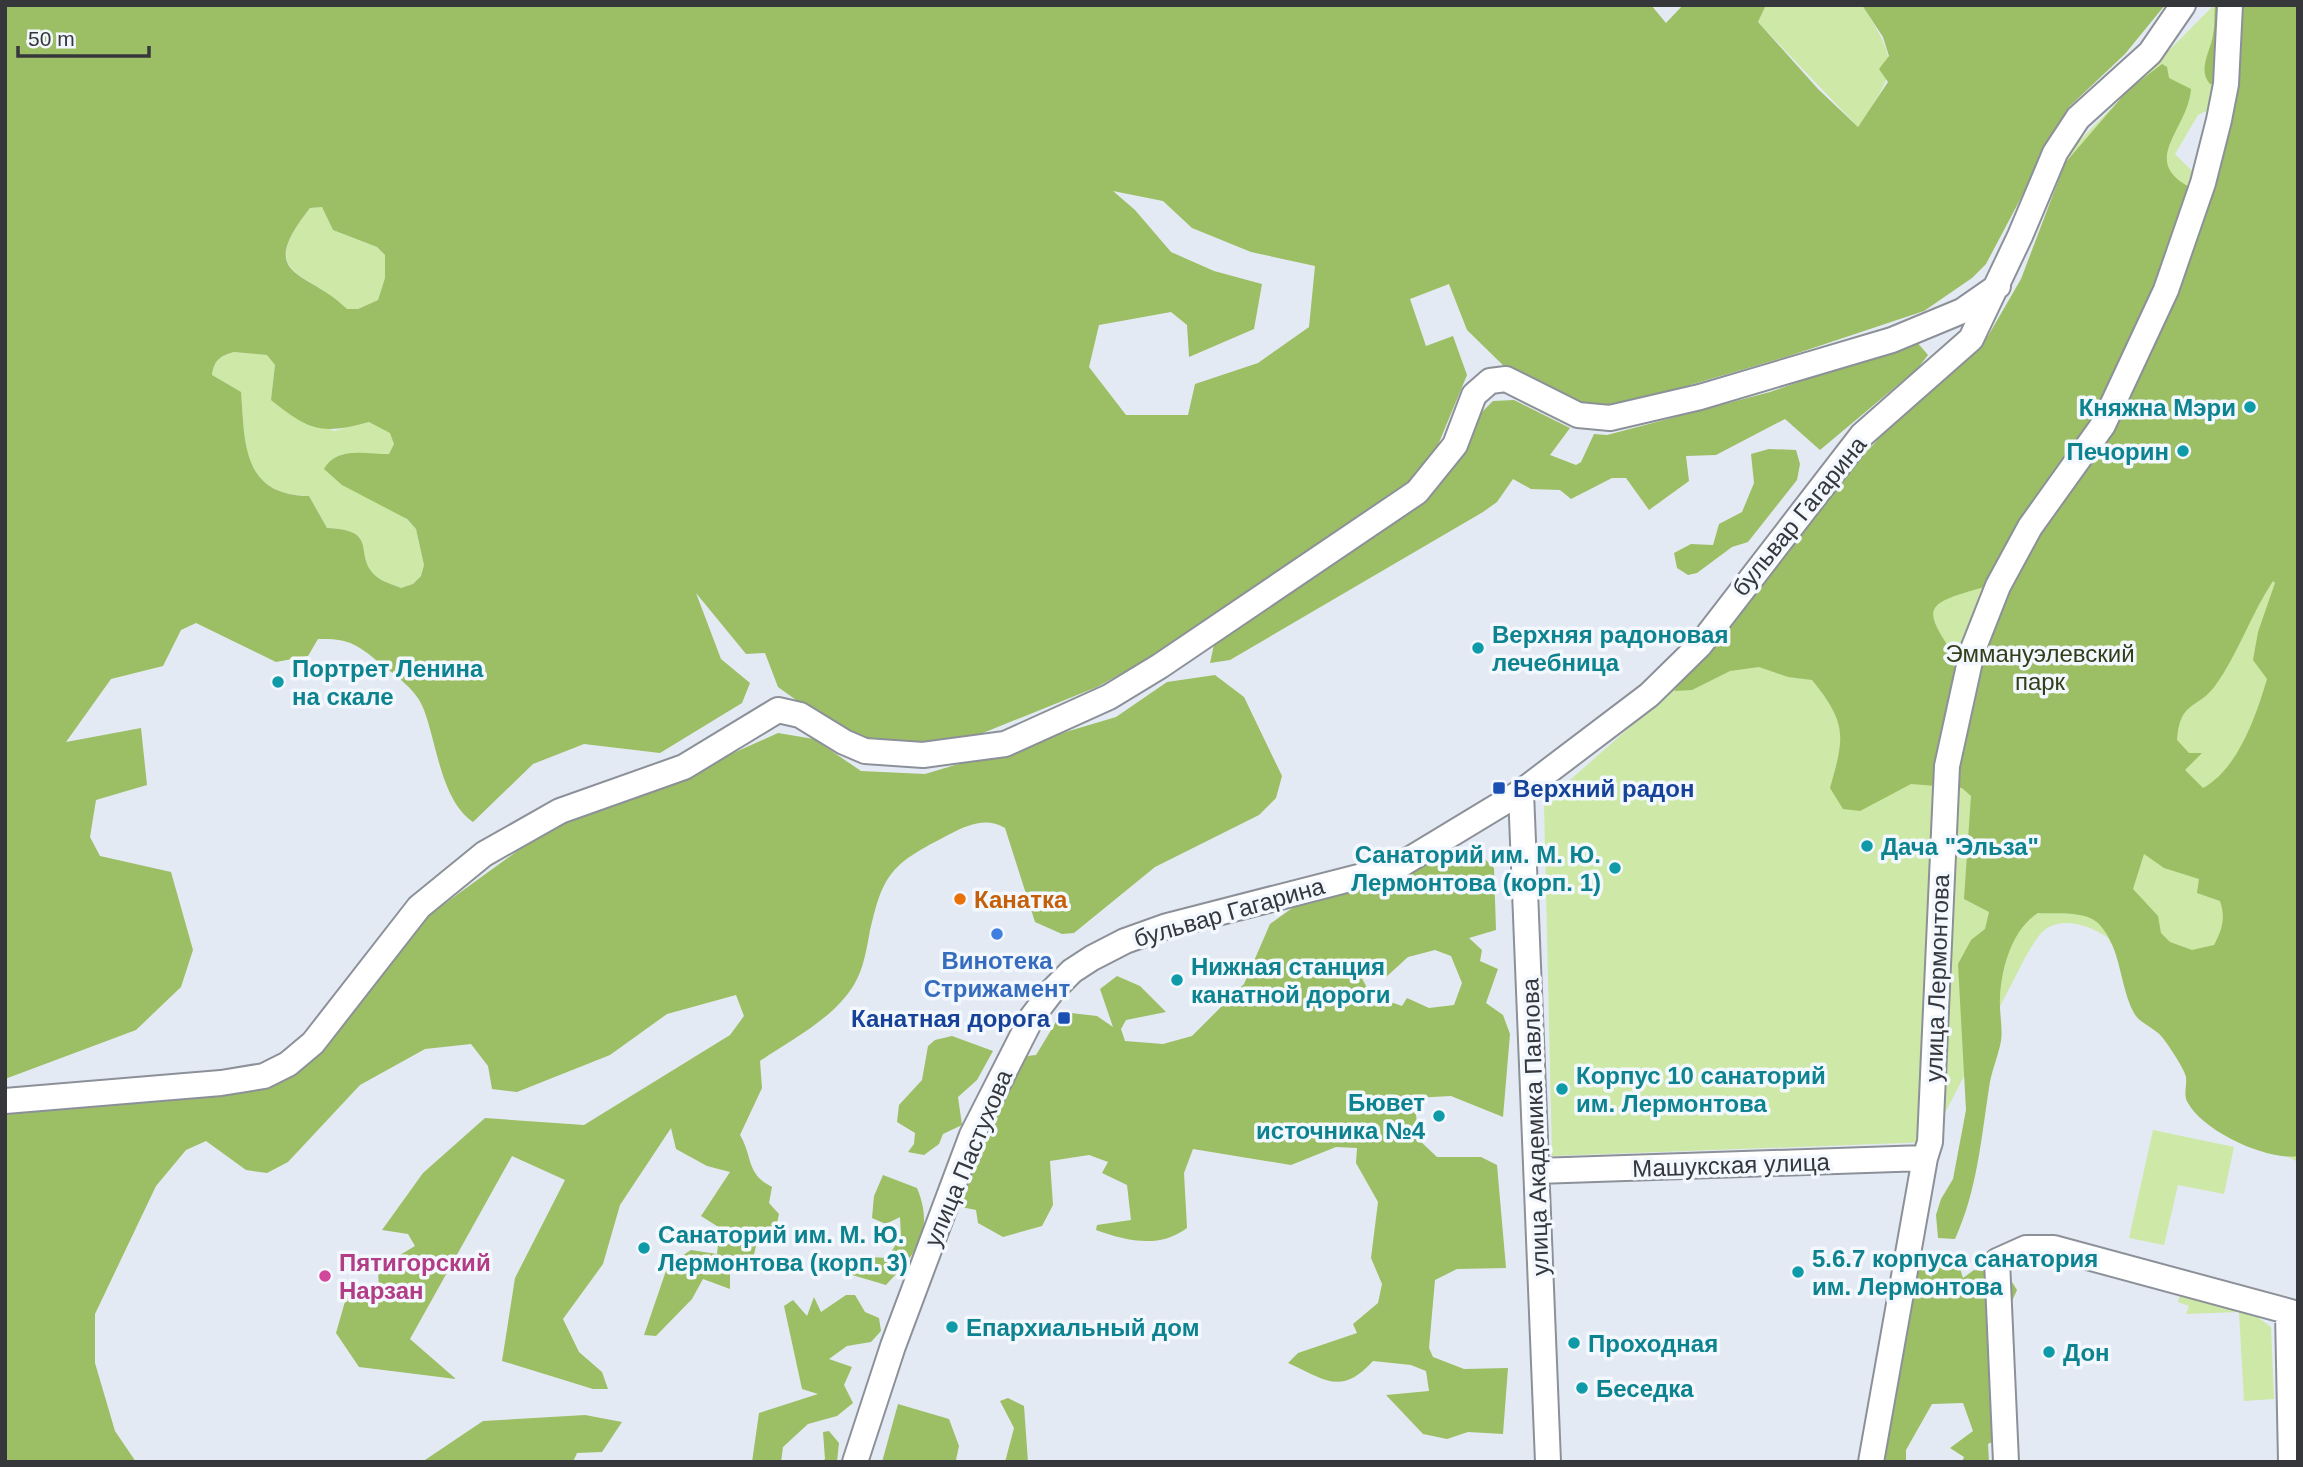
<svg xmlns="http://www.w3.org/2000/svg" width="2303" height="1467" font-family="Helvetica,sans-serif">
  <style>
    .green { fill: #cde8a7; fill-rule: evenodd }
    .forest { fill: #9cbe64; fill-rule: evenodd }
    .lines { fill: none; stroke-linecap: round; stroke-linejoin: round }
    .minor-casing { stroke: #8c9199; stroke-width: 28 }
    .minor { stroke: #fff; stroke-width: 24 }
    .culture-dot { fill: #0f9aa8; stroke: #f3f7fe; stroke-width: 2.5 }
    .transit-dot { fill: #1a4fb4; stroke: #f3f7fe; stroke-width: 2.5 }
    .food-dot { fill: #e8710a; stroke: #f3f7fe; stroke-width: 2.5 }
    .shop-dot { fill: #3f7fe0; stroke: #f3f7fe; stroke-width: 2.5 }
    .hotel-dot { fill: #d1479c; stroke: #f3f7fe; stroke-width: 2.5 }
    .labels { text-anchor: middle; dominant-baseline: central; stroke-width: 7; stroke-linejoin: round; paint-order: stroke }
    .culture-label { font-size: 24px; font-weight: bold; fill: #0d838f; stroke: #f3f7fe; text-anchor: start }
    .street-label { font-size: 24px; fill: #35373b; stroke: #f3f7fe }
    .park-label { font-size: 24px; fill: #303e19; stroke: #f3f7fe }
    .transit-label { font-size: 24px; font-weight: bold; fill: #164399; stroke: #f3f7fe; text-anchor: start }
    .food-label { font-size: 24px; font-weight: bold; fill: #c56008; stroke: #f3f7fe; text-anchor: start }
    .shop-label { font-size: 24px; font-weight: bold; fill: #366cbe; stroke: #f3f7fe }
    .hotel-label { font-size: 24px; font-weight: bold; fill: #b23c85; stroke: #f3f7fe; text-anchor: start }
  </style>
  <rect width="100%" height="100%" fill="#e4eaf3"/>
  <!-- green -->
  <path class="green" d="M1766 5H1862C1901 66 1896 70 1858 127L1758 22Z
    M2214 5H2298V1162L2199 1113 2180 1051 2107 937C2090 926 2066 917 2047 928 2039 933 2031 948 2026 956L1930 1142 1552 1156 1544 803 1794 582 1999 343 2074 146ZM2215 107 2203 182 2175 154 2198 115Z
    M322 207 333 230 377 247 385 255V278L378 300 358 309H346C307 269 255 278 310 208Z
    M234 352 268 355 275 365 271 400 334 431 369 421 391 432 394 444 389 454H341L416 529 424 565 421 576 413 584 401 588C395 585 386 583 380 579 349 558 384 530 327 528L309 496C242 495 245 445 241 393L212 375C214 360 220 356 234 352Z
    M2153 1130 2234 1147 2224 1194 2178 1185 2164 1245 2129 1238Z
    M2180 1294 2257 1317 2271 1327 2274 1399 2244 1401 2239 1312 2186 1314 2189 1306 2178 1302Z"/>
  <!-- forest -->
  <path class="forest" d="M5 5H1651L1666 23 1683 5H1766L1758 22 1818 89 1858 127 1888 82 1879 69 1889 56 1883 37 1862 5H2165L2125 54 2069 107 1986 264 1972 278 1924 311 1789 356 1611 408 1578 406 1510 372 1467 330 1449 284 1410 299 1426 346 1453 336 1467 375 1433 457 1414 480 1250 594 1144 661 1097 687 973 737 928 744 877 746 810 710 778 687 765 653 746 654 696 593 721 659 750 683 742 703 660 753 584 744 533 764 473 822C441 800 437 744 424 710 417 690 396 676 380 663 357 644 348 638 318 639L308 656 276 662 196 623 181 630 163 666 111 679 66 742 141 728 147 785 96 800 90 837 100 856 171 872 193 950 181 987 136 1030 5 1079ZM1113 191 1163 201 1192 228 1251 252 1315 266 1309 327 1258 363 1195 384 1188 415H1126L1089 367 1099 325 1171 312 1187 325 1189 357 1254 329 1262 284 1214 271 1171 252 1135 210ZM322 207 333 230 377 247 385 255V278L378 300 358 309H347C307 269 254 279 310 208ZM234 352 267 355 275 365 271 400C310 431 321 435 369 422L390 433 394 444 389 454C366 454 337 446 324 469L342 485 407 519 416 529 424 565 421 576 413 584 401 588C395 585 386 583 380 579 349 558 384 530 327 528L309 496C242 495 245 444 241 392L212 375C214 360 220 356 234 352Z
    M2215 5H2298V1156C2267 1161 2203 1131 2188 1103 2183 1096 2187 1086 2186 1077 2185 1070 2168 1044 2162 1037 2155 1028 2139 1023 2134 1013 2119 985 2122 949 2099 924 2086 910 2055 914 2038 913 2012 929 2001 969 2000 998 1999 1012 2003 1027 2001 1041 1998 1057 1991 1072 1989 1088 1981 1140 1977 1191 1955 1239L1938 1238 1936 1215 1941 1199 1953 1179 1966 1110 1958 964 1971 940 1985 929 1989 912 1964 899 1971 796 1962 788 1911 784 1860 811 1843 809 1830 788C1845 736 1847 723 1812 680L1788 677 1759 667 1730 671 1692 690 1674 691 1802 522 1905 410 1988 336 2021 279 2065 163 2128 90 2162 64 2167 67 2169 78 2191 89C2188 131 2135 163 2196 190L2232 85 2210 84C2197 70 2211 50 2213 35 2215 25 2214 15 2215 5ZM2273 581 2275 583 2258 632 2253 660 2267 679C2256 716 2238 769 2203 788L2185 770 2202 753H2189L2177 740C2180 700 2197 710 2215 686 2238 654 2251 614 2273 581ZM1988 586 1960 664C1921 606 1920 605 1988 586ZM2144 854 2164 868 2199 879 2197 893 2220 901C2226 918 2222 930 2214 945L2192 950 2170 942 2161 933 2158 916 2133 889Z
    M1916 341 1928 355 1918 368 1820 450 1785 419 1716 455 1686 456 1689 481 1649 510 1626 478H1612L1571 499 1560 490 1531 489 1513 479 1497 502 1483 512 1230 660 1210 663 1215 640 1432 493 1454 468 1472 422 1493 401 1514 400 1570 428 1550 455 1576 465 1581 462 1594 434 1607 435 1770 392Z
    M1769 449 1796 450 1800 464 1797 480 1748 542 1732 547 1697 573 1688 575 1677 568 1674 553 1691 544 1713 545 1719 524 1742 512 1754 483 1751 454Z
    M1215 675 1244 697 1282 776 1276 798 1259 815 1155 867 1074 933 1062 934 1035 922 1005 828C987 817 969 824 950 834 892 864 883 871 869 936 866 952 863 969 855 983 835 1018 792 1039 760 1061L762 1088 740 1135C753 1157 746 1174 772 1187L769 1203 779 1214 776 1228 759 1233 752 1263 730 1270V1289L703 1279 692 1299 656 1336 644 1335 668 1265 691 1250 717 1254 720 1228 701 1216 730 1172 707 1166 676 1149 671 1128 620 1205 603 1264 563 1319 579 1352 602 1372 608 1389H593L502 1361 515 1278 565 1180 512 1156 410 1339 456 1379 359 1367 336 1333 348 1291 379 1292 378 1268 415 1246 408 1234 382 1230 423 1173 485 1118 584 1125 730 1035 744 1016 736 995 667 1014 610 1055 517 1092 492 1089 488 1066 471 1044 425 1049 360 1085 288 1162 267 1173 246 1170 206 1141 186 1150 156 1186 95 1314V1363L115 1431 136 1462H5V1114L229 1094 280 1081 422 920 556 823 709 764 778 733 814 739 861 771 925 774 1116 717 1167 682Z
    M1455 849 1480 854 1494 868 1496 930 1469 938 1482 950 1480 961 1498 969 1486 1003 1503 1015 1510 1034 1503 1117 1451 1096 1414 1098 1419 1140 1437 1157H1481L1497 1165 1506 1268 1457 1269 1435 1280 1429 1348 1433 1357 1464 1369 1508 1368 1503 1434 1468 1432 1447 1439 1423 1434 1386 1395 1429 1391 1426 1371 1411 1365 1373 1361C1341 1396 1326 1380 1288 1363L1298 1353 1357 1333 1353 1324 1378 1303 1382 1284 1371 1258 1378 1202 1356 1163 1357 1148 1336 1147 1291 1165 1193 1149 1184 1173 1187 1228C1159 1249 1127 1241 1096 1230L1097 1225 1131 1220 1127 1185 1102 1173 1108 1162 1089 1155 1050 1161 1053 1205 1042 1226 1003 1237 978 1223 976 1210 956 1206 1019 1057 1036 1055 1062 1012 1097 1016 1113 1027 1100 989 1117 976 1140 986 1166 1012 1126 1020 1121 1029 1125 1041 1163 1044 1192 1036 1244 984 1270 924 1302 901ZM1435 950 1451 956 1462 983 1454 1005 1429 1008 1407 998 1402 1006 1371 995 1359 973 1385 978 1408 957Z
    M952 1036 993 1051 977 1080 958 1097 962 1125 943 1134 939 1144 924 1155 908 1152 914 1144 915 1133 897 1122 899 1105 922 1080 928 1046 935 1040Z
    M883 1175 917 1188C935 1232 916 1253 886 1285L842 1272C852 1254 868 1257 887 1258L901 1237 900 1217 886 1224 872 1218 874 1196Z
    M1942 1257 1957 1259 1963 1278 1974 1270 2007 1274 2017 1290 2001 1325 2014 1343 2004 1350 2005 1436 1988 1444 1989 1462H1962L1964 1457 1950 1448 1973 1431 1963 1403 1932 1404 1906 1450V1462H1874L1911 1267 1921 1262 1931 1277Z
    M846 1295H855L865 1312 879 1318 881 1331 871 1342 847 1346 829 1359 852 1367 844 1385 853 1403 837 1416 808 1424 783 1447 781 1462H752L759 1413 818 1394 802 1389 784 1306 793 1300 807 1316 814 1297 821 1312Z
    M1008 1398 1024 1406 1028 1462H1005L1014 1428 1000 1401Z
    M898 1404 949 1419 959 1446 956 1460 984 1462H882Z
    M585 1415 622 1422 602 1452 577 1453 573 1462H422L483 1421Z
    M829 1431 839 1443 837 1462H822L825 1459 823 1432Z"/>
  <g class="lines">
    <!-- minor casing -->
    <g class="minor-casing">
      <path id="minor" d="M1521 792 1548 1462
        M5 1101 221 1083 264 1076 288 1064 313 1043 419 907 484 854 560 811 684 767 778 710 800 715 844 742 865 751 923 755 1005 744 1109 697 1160 666 1417 492 1455 445 1474 395 1490 381 1506 379 1578 415 1610 418 1700 397 1892 340 1962 311 1998 286
        M1537 1171 1925 1158
        M2288 1312 2291 1462
        M855 1462 893 1346 972 1135 1032 1017 1052 991 1072 971 1092 958 1125 941 1167 926 1397 867 1521 792 1649 695 1700 645 1862 435 1971 339 2020 236 2055 153 2078 118 2150 53 2183 5
        M1871 1462 1925 1158 1930 1142 1947 766 1972 652 1998 586 2030 527 2103 425 2166 290 2203 183 2219 120 2226 84 2230 5
        M2006 1462 1997 1261 2026 1248H2054L2298 1314"/>
    </g>
    <!-- minor -->
    <use href="#minor" class="minor"/>
  </g>
  <!-- markers -->
  <g class="culture-dot">
    <circle cx="2250" cy="407" r="7"/>
    <circle cx="2183" cy="451" r="7"/>
    <circle cx="1478" cy="648" r="7"/>
    <circle cx="278" cy="682" r="7"/>
    <circle cx="1867" cy="846" r="7"/>
    <circle cx="1615" cy="868" r="7"/>
    <circle cx="1177" cy="980" r="7"/>
    <circle cx="1562" cy="1089" r="7"/>
    <circle cx="1439" cy="1116" r="7"/>
    <circle cx="644" cy="1248" r="7"/>
    <circle cx="1798" cy="1272" r="7"/>
    <circle cx="952" cy="1327" r="7"/>
    <circle cx="1574" cy="1343" r="7"/>
    <circle cx="2049" cy="1352" r="7"/>
    <circle cx="1582" cy="1388" r="7"/>
  </g>
  <g class="transit-dot">
    <rect x="1492" y="781" width="14" height="14" rx="3.5"/>
    <rect x="1057" y="1011" width="14" height="14" rx="3.5"/>
  </g>
  <circle class="food-dot" cx="960" cy="899" r="7"/>
  <circle class="shop-dot" cx="997" cy="934" r="7"/>
  <circle class="hotel-dot" cx="325" cy="1276" r="7"/>
  <g class="labels">
    <!-- culture labels -->
    <g class="culture-label">
      <text x="2236" y="407" text-anchor="end">Княжна Мэри</text>
      <text x="2169" y="451" text-anchor="end">Печорин</text>
      <text x="1492" y="634">Верхняя радоновая<tspan x="1492" dy="28">лечебница</tspan></text>
      <text x="292" y="668">Портрет Ленина<tspan x="292" dy="28">на скале</tspan></text>
      <text x="1881" y="846">Дача "Эльза"</text>
      <text x="1601" y="854" text-anchor="end">Санаторий им. М. Ю.<tspan x="1601" dy="28">Лермонтова (корп. 1)</tspan></text>
      <text x="1191" y="966">Нижная станция<tspan x="1191" dy="28">канатной дороги</tspan></text>
      <text x="1576" y="1075">Корпус 10 санаторий<tspan x="1576" dy="28">им. Лермонтова</tspan></text>
      <text x="1425" y="1102" text-anchor="end">Бювет<tspan x="1425" dy="28">источника №4</tspan></text>
      <text x="658" y="1234">Санаторий им. М. Ю.<tspan x="658" dy="28">Лермонтова (корп. 3)</tspan></text>
      <text x="1812" y="1258">5.6.7 корпуса санатория<tspan x="1812" dy="28">им. Лермонтова</tspan></text>
      <text x="966" y="1327">Епархиальный дом</text>
      <text x="1588" y="1343">Проходная</text>
      <text x="2063" y="1352">Дон</text>
      <text x="1596" y="1388">Беседка</text>
    </g>
    <!-- street labels -->
    <g class="street-label">
      <text transform="translate(1799 516) rotate(-51)">бульвар Гагарина</text>
      <text transform="translate(1229 912) rotate(-16)">бульвар Гагарина</text>
      <text transform="translate(1937 978) rotate(-88)">улица Лермонтова</text>
      <text transform="translate(1535 1127) rotate(-92)">улица Академика Павлова</text>
      <text transform="translate(968 1158) rotate(-67)">улица Пастухова</text>
      <text transform="translate(1731 1165) rotate(-2)">Машукская улица</text>
    </g>
    <!-- park labels -->
    <g class="park-label">
      <text x="2040" y="653">Эммануэлевский<tspan x="2040" dy="28">парк</tspan></text>
    </g>
    <!-- transit labels -->
    <g class="transit-label">
      <text x="1513" y="788">Верхний радон</text>
      <text x="1050" y="1018" text-anchor="end">Канатная дорога</text>
    </g>
    <!-- food labels -->
    <g class="food-label">
      <text x="974" y="899">Канатка</text>
    </g>
    <!-- shop labels -->
    <g class="shop-label">
      <text x="997" y="960">Винотека<tspan x="997" dy="28">Стрижамент</tspan></text>
    </g>
    <!-- hotel labels -->
    <g class="hotel-label">
      <text x="339" y="1262">Пятигорский<tspan x="339" dy="28">Нарзан</tspan></text>
    </g>
  </g>
  <!-- border -->
  <rect width="2303" height="1467" fill="none" stroke="#35373b" stroke-width="14"/>
  <!-- scale -->
  <path d="M18 46v10h131v-10" fill="none" stroke="#35373b" stroke-width="3.5"/>
  <text x="28" y="46" font-size="21" fill="#35373b" stroke="#f3f7fe" stroke-width="5" paint-order="stroke">50 m</text>
</svg>
